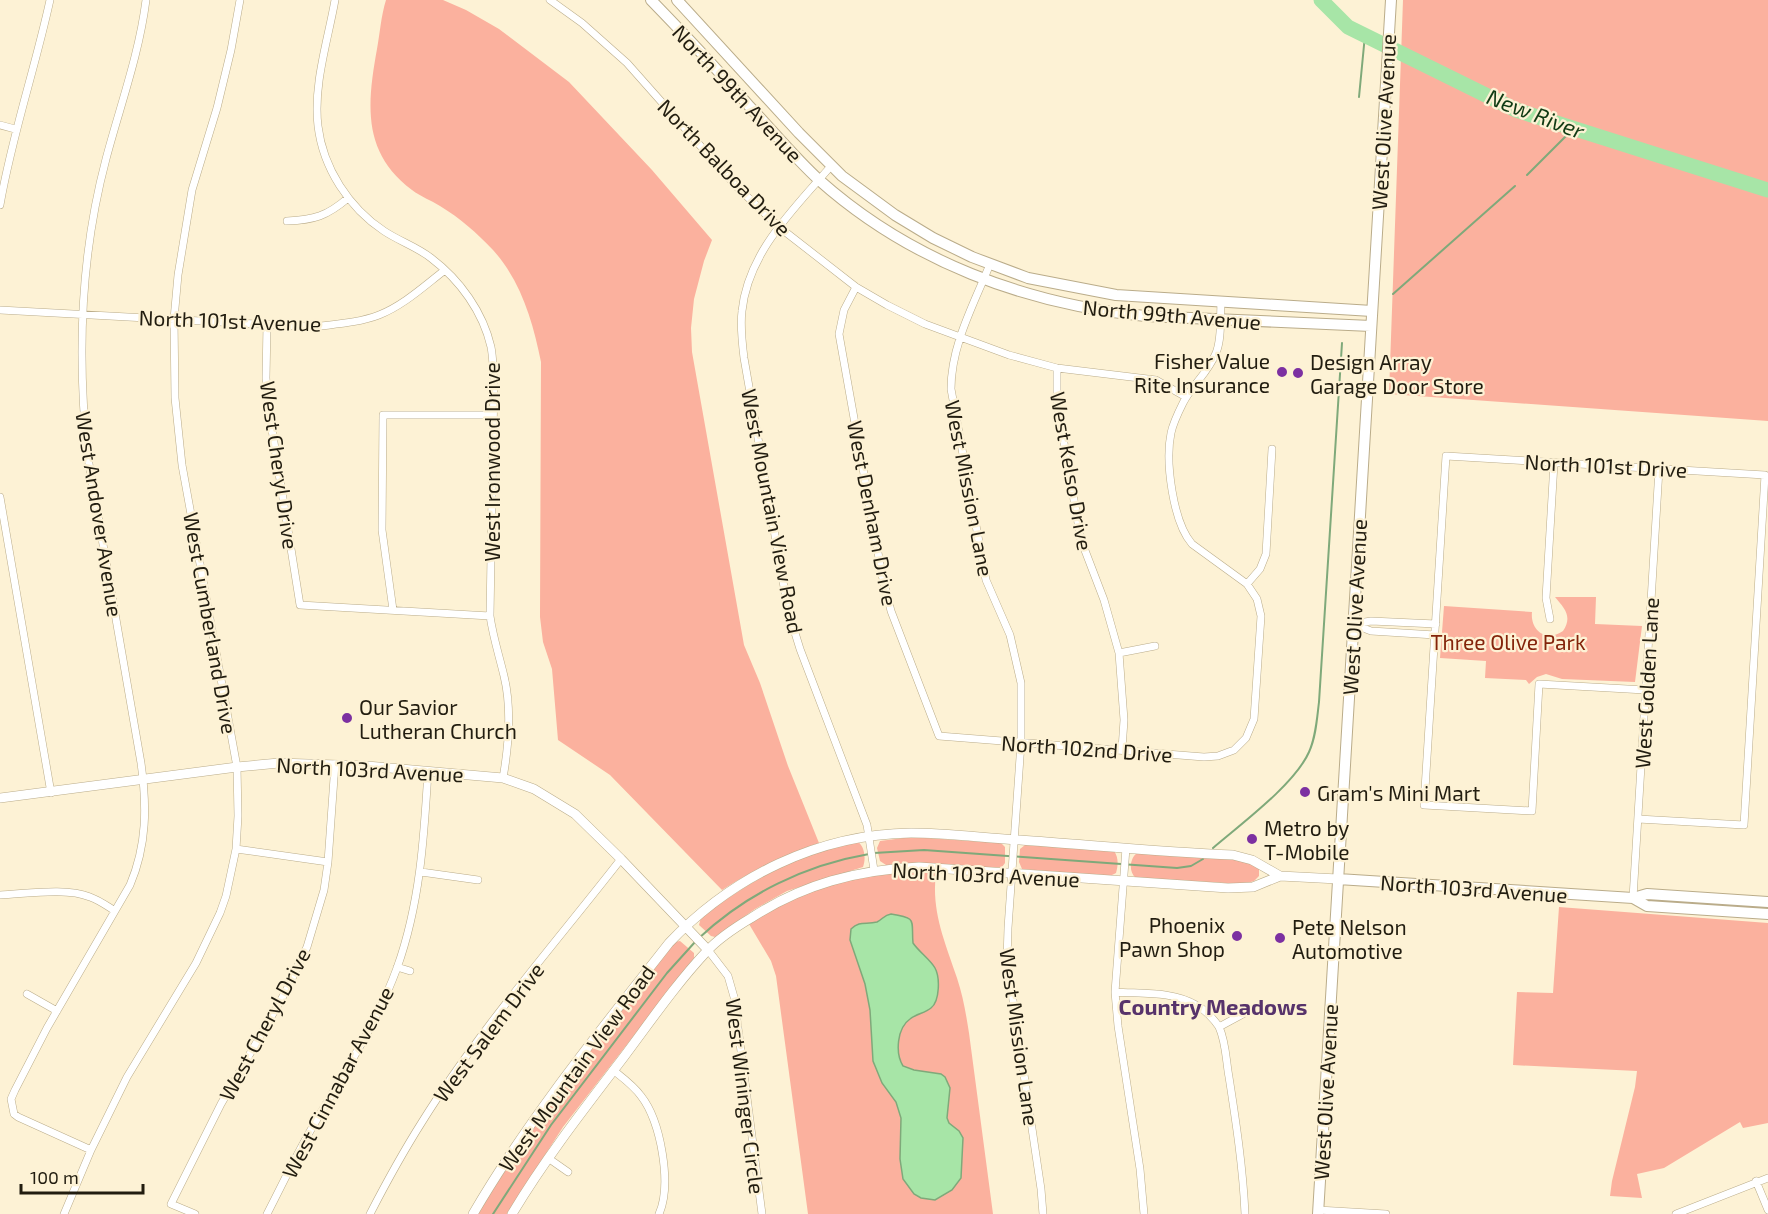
<svg xmlns="http://www.w3.org/2000/svg" width="1768" height="1214" font-family="'Exo 2',sans-serif">
	<style>
		.green { fill: #fbb19e }
		.water { fill: #a7e5a7; stroke: #7fa97a; stroke-width: 1.5 }
		.lines { fill: none; stroke-linecap: round; stroke-linejoin: round }
		.stream { stroke: #7fa97a; stroke-width: 2 }
		.river { stroke: #a7e5a7; stroke-width: 15 }
		.minor-casing { stroke: #baac8a; stroke-width: 8 }
		.tertiary-casing { stroke: #baac8a; stroke-width: 10 }
		.secondary-casing { stroke: #baac8a; stroke-width: 12 }
		.minor { stroke: #fff; stroke-width: 7 }
		.tertiary { stroke: #fff; stroke-width: 9 }
		.secondary { stroke: #fff; stroke-width: 10 }
		.poi-dot { fill: #7c30a1; stroke: #fdf2d5; stroke-width: 2 }
		.labels { text-anchor: middle; dominant-baseline: central; stroke-width: 4.5; stroke-linejoin: round; paint-order: stroke }
		.street-label { font-size: 21px; fill: #221d10; stroke: #fdf2d5 }
		.poi-label { font-size: 21px; fill: #221d10; stroke: #fdf2d5; text-anchor: start }
		.park-label { font-size: 21px; fill: #84240b; stroke: #fdf2d5 }
		.water-label { font-size: 22px; font-style: italic; fill: #113b14; stroke: #fdf2d5 }
		.neighbourhood-label { font-size: 22px; font-weight: bold; fill: #57336b; stroke: #fdf2d5 }
	</style>
	<rect width="100%" height="100%" fill="#fdf2d5"/>
	<path class="green" d="M386 0H443L466 10 499 29 569 82 652 170 712 240 704 261 694 299 691 328 692 352 744 645 760 683 788 766 819 843C784 855 753 870 722 890L610 775 558 740 552 669 543 642 540 617 541 362C533 322 521 281 493 250 477 233 460 218 440 206 431 200 421 197 412 190 362 153 367 104 377 49 380 33 381 16 386 0Z
		M1403 0H1768V421L1389 394Z
		M1555 597H1596L1595 624 1642 626 1635 682 1562 679 1546 674 1537 677 1529 684 1526 680 1485 678 1486 661 1440 658 1444 606 1532 612C1530 630 1546 643 1563 631 1573 616 1564 608 1555 597Z
		M911 837 1001 843 1005 847V863L1002 867 994 868 921 863 886 865 880 861 877 848 880 841Z
		M858 842C865 847 866 859 863 867L787 891 755 909 715 937 711 936 699 925 701 917C751 881 796 853 858 842Z
		M1025 845 1114 851C1119 858 1118 866 1116 873L1110 876 1022 869 1019 862 1020 849Z
		M1137 853 1243 860 1259 869V876L1254 881 1244 884 1136 878C1128 872 1130 858 1137 853Z
		M897 873H936C931 911 945 942 957 978 963 996 966 1014 969 1033L993 1214H808L776 976 771 961 749 924C779 905 811 889 846 880 862 876 880 875 897 873Z
		M1559 907 1768 923V1123L1743 1128 1740 1122 1664 1168 1637 1174 1642 1198 1610 1196 1612 1181 1635 1087 1637 1071 1513 1065 1517 992 1553 993Z
		M680 941 694 953V958L563 1127 507 1214H477L549 1103 675 942Z"/>
	<path class="water" d="M891 914C918 918 911 920 913 943 919 952 930 959 935 968 940 977 940 1001 931 1008 925 1013 916 1014 910 1019 897 1028 895 1053 903 1066L914 1070 941 1074 945 1077 950 1088 947 1118 949 1123 959 1131 963 1138 961 1178 952 1190 935 1200 921 1198 914 1194 903 1179 900 1159 901 1118 896 1102 882 1083 873 1061 870 1010 865 984 850 940 851 929C860 920 866 925 877 922 883 919 884 915 891 914Z"/>
	<g class="lines">
		<path class="stream" d="M1359 97 1365 35
			M1527 175 1574 128
			M1393 294 1515 186
			M1213 848C1241 824 1295 784 1309 752 1316 737 1317 718 1319 702L1342 343
			M874 853 924 850 1177 868 1191 866 1203 859
			M699 938C746 894 805 865 869 854
			M493 1214 551 1125 667 973 695 942"/>
		<path class="river" d="M1321 0 1348 27 1516 110 1768 190"/>
		<g class="minor-casing">
			<path id="minor" d="M335 0C328 40 313 85 318 126 323 168 349 208 384 231 399 241 417 247 431 258 460 280 483 312 491 347 493 357 493 369 494 379L490 616C493 637 499 655 504 676 512 709 509 744 503 778
				M550 0 582 23 627 63 736 186 779 227 856 287 887 305 925 324 1009 355 1057 368 1156 380 1186 397
				M0 125 15 129
				M831 166C794 209 748 252 742 311 740 326 742 342 744 358L788 610 800 649 867 825 874 870
				M0 205C12 135 35 69 50 0
				M287 221C314 220 327 216 348 198
				M990 264C974 304 951 345 951 389L986 580 1010 635 1021 683V743L1008 928 1007 960 1041 1189 1043 1214
				M856 287 844 310 839 334 882 575 891 611 939 736 1204 757 1218 756 1234 750 1246 738 1254 719 1261 616 1257 599 1247 584 1192 544C1173 522 1165 462 1171 433 1173 423 1178 413 1183 403 1192 385 1208 373 1216 353 1222 338 1220 319 1221 303
				M0 310 313 327C335 324 358 323 379 315 404 305 424 286 445 270
				M267 325 266 378 269 411 300 605 490 616
				M1057 368V403L1081 540 1104 600 1119 653 1124 720 1122 749
				M0 497 51 793
				M1247 584 1260 569 1266 554 1272 449
				M393 610 382 530 383 415H493
				M1550 619 1546 598 1554 463
				M1353 624 1371 631 1435 635
				M1353 624 1371 621 1436 624
				M1119 653 1155 646
				M1638 819 1744 825 1765 475 1446 456 1424 805 1532 811 1539 684 1645 690
				M1126 848 1115 992 1118 1026 1140 1169 1144 1214
				M236 849 328 862
				M421 872 478 880
				M0 895C26 894 66 887 90 897 99 900 107 906 115 911
				M1633 898 1659 469
				M708 950 728 976 734 997 762 1214
				M397 967 410 971
				M1115 992C1141 994 1173 991 1196 1005 1204 1009 1214 1019 1219 1027 1226 1042 1226 1061 1229 1077 1236 1122 1243 1168 1245 1214
				M27 994 57 1011
				M1219 1027 1254 1008
				M613 1070C623 1078 634 1086 641 1096 661 1121 672 1185 659 1214
				M91 1150 18 1117 14 1114 11 1099 15 1090 47 1028 130 885C147 845 147 806 141 763L88 458C77 359 80 257 106 159 120 106 139 55 146 0
				M548 1158 568 1172
				M1756 1181 1768 1210
				M1318 1210 1386 1214
				M64 1214 91 1150 127 1077 196 963 220 913 226 896 236 849 238 816 237 767 182 465 175 398 174 319 178 275 192 190 217 108 231 50 240 0
				M195 1214 171 1204 221 1104 286 991 307 947 324 890 328 862 335 764
				M267 1214C283 1183 298 1151 316 1121 345 1071 377 1023 397 968 420 904 424 838 428 771
				M370 1214C386 1183 403 1152 422 1122 480 1029 554 945 621 859
				M1676 1214 1768 1178"/>
		</g>
		<g class="tertiary-casing">
			<path id="tertiary" d="M0 798 237 767 279 763 367 766 503 778 534 789 575 814 621 859 708 950
				M473 1214C529 1118 600 1031 669 943 732 877 818 834 911 833 947 833 984 838 1020 840 1091 845 1162 852 1233 855L1252 860 1280 876
				M512 1214C545 1159 584 1109 623 1058 650 1022 676 984 707 951 719 938 736 927 751 918 803 884 857 870 919 867L1228 888 1253 887 1280 876 1338 879"/>
		</g>
		<g class="secondary-casing">
			<path id="secondary" d="M651 0C685 35 718 70 750 107 773 131 794 157 819 180 910 261 1025 304 1145 316L1371 326
				M677 0 799 133 842 176 895 215 933 238 972 257 1028 278 1116 295 1372 311
				M1338 879 1633 898 1647 894 1768 902
				M1633 898 1647 906 1768 914
				M1318 1214 1391 0"/>
		</g>
		<use href="#minor" class="minor"/>
		<use href="#tertiary" class="tertiary"/>
		<use href="#secondary" class="secondary"/>
	</g>
	<g class="poi-dot">
		<circle cx="1282" cy="372" r="6"/>
		<circle cx="1298" cy="373" r="6"/>
		<circle cx="347" cy="718" r="6"/>
		<circle cx="1305" cy="792" r="6"/>
		<circle cx="1252" cy="839" r="6"/>
		<circle cx="1237" cy="936" r="6"/>
		<circle cx="1280" cy="938" r="6"/>
	</g>
	<g class="labels">
		<g class="street-label">
			<text transform="translate(738 93) rotate(47)">North 99th Avenue</text>
			<text transform="translate(1383 122) rotate(-87)">West Olive Avenue</text>
			<text transform="translate(725 167) rotate(46)">North Balboa Drive</text>
			<text transform="translate(1172 314) rotate(5)">North 99th Avenue</text>
			<text transform="translate(230 320) rotate(2)">North 101st Avenue</text>
			<text transform="translate(491 462) rotate(-90)">West Ironwood Drive</text>
			<text transform="translate(280 465) rotate(82)">West Cheryl Drive</text>
			<text transform="translate(1606 465) rotate(3)">North 101st Drive</text>
			<text transform="translate(1072 471) rotate(80)">West Kelso Drive</text>
			<text transform="translate(970 488) rotate(79)">West Mission Lane</text>
			<text transform="translate(773 511) rotate(79)">West Mountain View Road</text>
			<text transform="translate(873 513) rotate(79)">West Denham Drive</text>
			<text transform="translate(100 514) rotate(81)">West Andover Avenue</text>
			<text transform="translate(1354 607) rotate(-87)">West Olive Avenue</text>
			<text transform="translate(211 623) rotate(80)">West Cumberland Drive</text>
			<text transform="translate(1646 683) rotate(-87)">West Golden Lane</text>
			<text transform="translate(1087 748) rotate(4)">North 102nd Drive</text>
			<text transform="translate(370 769) rotate(3)">North 103rd Avenue</text>
			<text transform="translate(986 874) rotate(3)">North 103rd Avenue</text>
			<text transform="translate(1474 888) rotate(4)">North 103rd Avenue</text>
			<text transform="translate(264 1024) rotate(-62)">West Cheryl Drive</text>
			<text transform="translate(488 1032) rotate(-53)">West Salem Drive</text>
			<text transform="translate(1020 1037) rotate(82)">West Mission Lane</text>
			<text transform="translate(576 1068) rotate(-54)">West Mountain View Road</text>
			<text transform="translate(337 1082) rotate(-62)">West Cinnabar Avenue</text>
			<text transform="translate(1325 1092) rotate(-87)">West Olive Avenue</text>
			<text transform="translate(746 1096) rotate(83)">West Wininger Circle</text>
		</g>
		<g class="poi-label">
			<text x="1270" y="360" text-anchor="end">Fisher Value<tspan x="1270" dy="24">Rite Insurance</tspan></text>
			<text x="1310" y="361">Design Array<tspan x="1310" dy="24">Garage Door Store</tspan></text>
			<text x="359" y="706">Our Savior<tspan x="359" dy="24">Lutheran Church</tspan></text>
			<text x="1317" y="792">Gram's Mini Mart</text>
			<text x="1264" y="827">Metro by<tspan x="1264" dy="24">T-Mobile</tspan></text>
			<text x="1225" y="924" text-anchor="end">Phoenix<tspan x="1225" dy="24">Pawn Shop</tspan></text>
			<text x="1292" y="926">Pete Nelson<tspan x="1292" dy="24">Automotive</tspan></text>
		</g>
		<g class="park-label">
			<text x="1508" y="641">Three Olive Park</text>
		</g>
		<g class="water-label">
			<text transform="translate(1536 113) rotate(21)">New River</text>
		</g>
		<g class="neighbourhood-label">
			<text x="1213" y="1006">Country Meadows</text>
		</g>
	</g>
	<path d="M21 1184v9h122v-9" fill="none" stroke="#221d10" stroke-width="3"/>
	<text x="30" y="1184" font-size="18" fill="#221d10" stroke="#fdf2d5" stroke-width="4.5" paint-order="stroke">100 m</text>
</svg>
